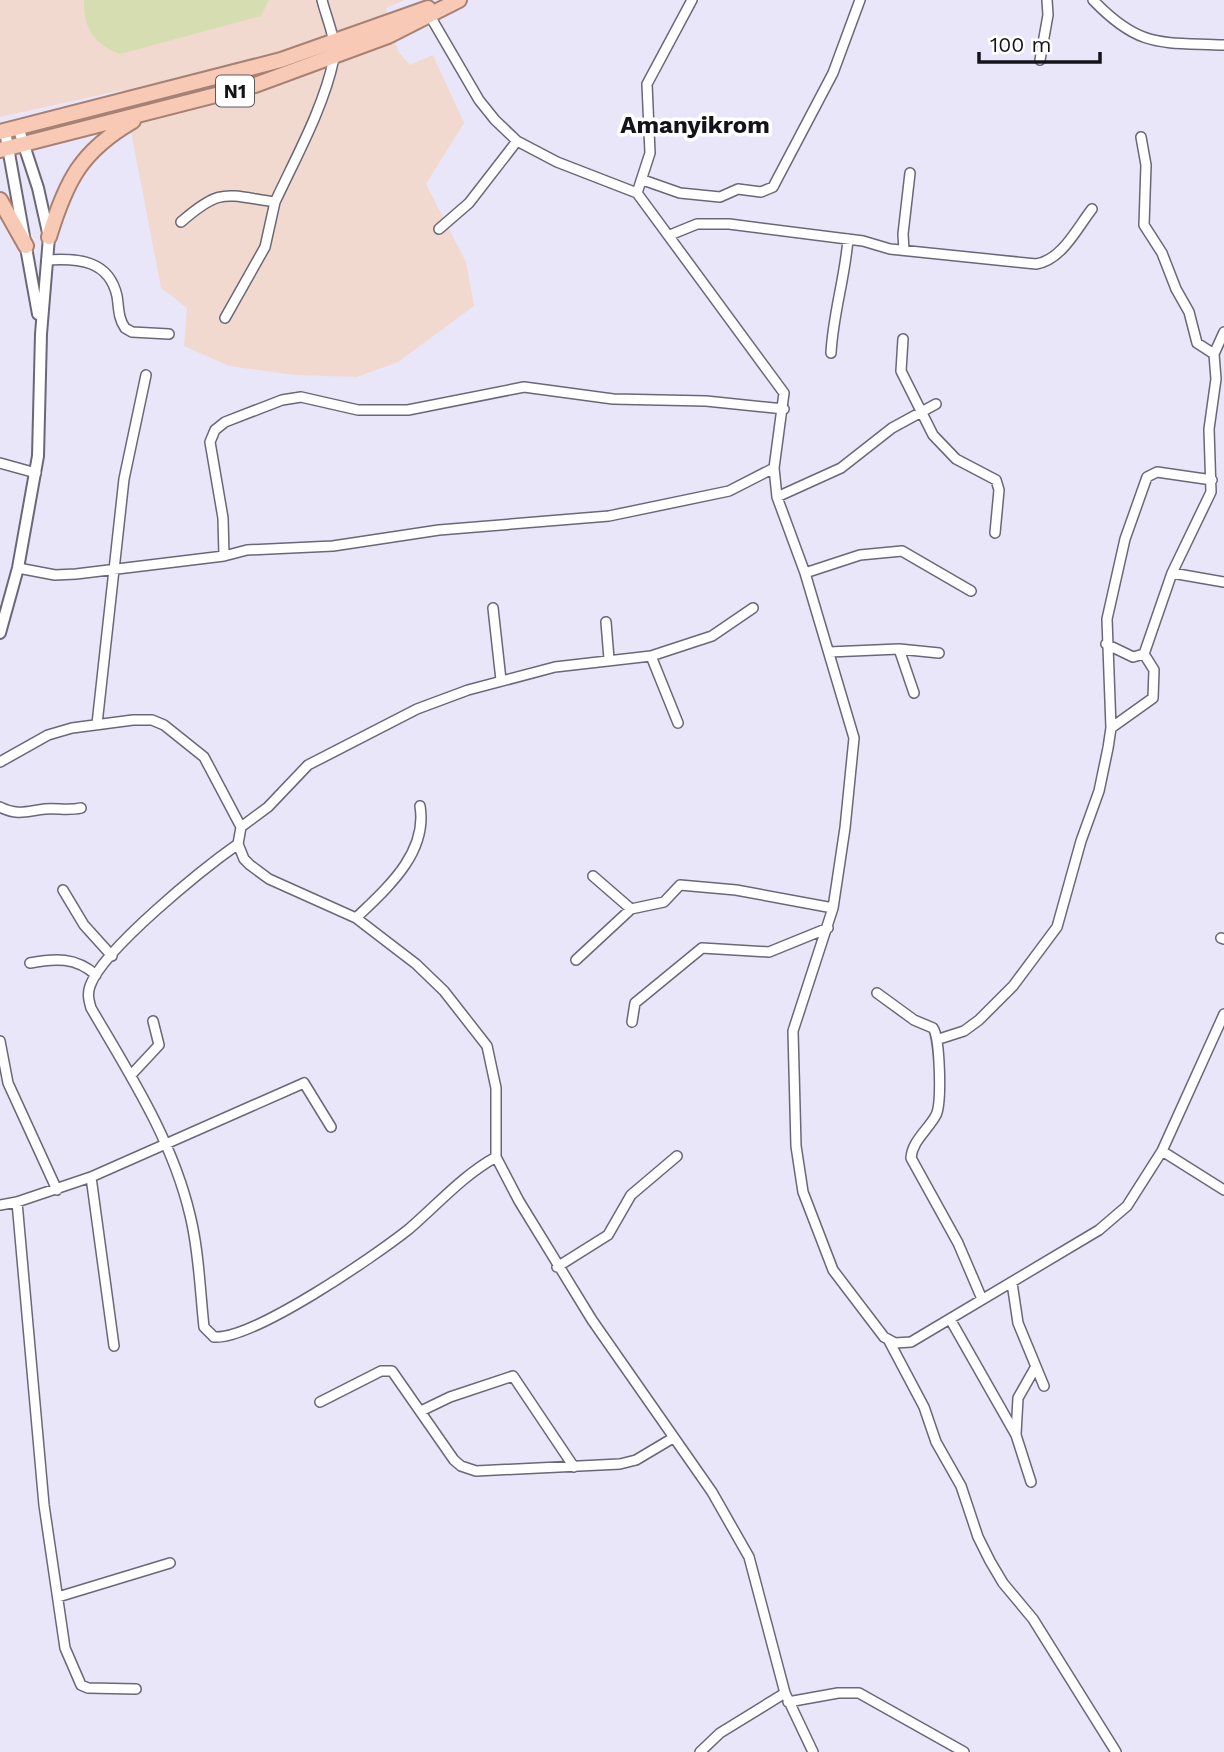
<svg xmlns="http://www.w3.org/2000/svg" width="1224" height="1752" font-family="'Work Sans',sans-serif">
	<style>
		.education { fill: #f1d9cf }
		.green { fill: #d6ddb1 }
		.lines { fill: none; stroke-linecap: round; stroke-linejoin: round }
		.minor-casing { stroke: #6a6777; stroke-width: 12 }
		.tertiary-casing { stroke: #6a6777; stroke-width: 14 }
		.trunk-casing { stroke: #a78174; stroke-width: 18 }
		.minor { stroke: #fff; stroke-width: 9 }
		.tertiary { stroke: #fff; stroke-width: 10 }
		.trunk { stroke: #f8cab6; stroke-width: 14 }
		.labels { text-anchor: middle; dominant-baseline: central; stroke-width: 7; stroke-linejoin: round; paint-order: stroke }
		.shield { fill: #fff; stroke: #5b5a5f; stroke-width: 2 }
		.shield-label { font-size: 19px; font-weight: bold; fill: #15131a }
		.quarter-label { font-size: 24px; font-weight: bold; fill: #15131a; stroke: #fff }
	</style>
	<rect width="100%" height="100%" fill="#eae6f9"/>
	<path class="education" d="M0 0H405L386 8 398 51 410 65 433 55 464 123 426 184 466 262 474 306 398 362 357 377 295 375 229 366 184 346 187 308 161 288 123 90 0 117Z"/>
	<path class="green" d="M84 0H269L261 16 120 54C94 44 83 28 84 0Z"/>
	<g class="lines">
		<g class="minor-casing">
			<path id="minor" d="M1093 0C1140 49 1161 42 1224 45
				M1040 60 1048 15 1047 0
				M1141 137 1146 165 1144 225 1162 253 1176 289 1189 312 1197 343 1214 354
				M643 180 680 193 720 197 738 189 761 192 773 187 833 73 860 0
				M637 193 650 153 647 84 692 0
				M181 222C221 187 225 195 275 202 296 157 324 107 334 58 337 40 326 17 322 0
				M439 229 469 203 517 141
				M670 235 697 224H729L863 241 890 249 1036 264C1062 260 1077 228 1092 209
				M904 250 903 234 910 173
				M47 260C78 258 109 260 117 296 119 308 118 318 125 328L132 332 169 334
				M225 318 265 247 275 202
				M903 339 901 371 933 435 956 459 996 480 999 490 995 533
				M831 353C833 314 845 278 848 239
				M0 463 36 473
				M774 468 777 497 805 573 854 738 845 828 833 908 793 1031 796 1146 803 1192 833 1270 884 1337 895 1343 911 1342 1099 1230 1127 1206 1162 1151 1224 1014
				M777 497 841 468 892 428 936 404
				M224 556 223 518 210 442 215 430 225 422 282 400 301 397 358 410H408L524 387 613 399 706 401 784 409
				M18 568 55 575 76 574 224 556 247 550 333 546 439 530 609 516 729 491 774 468 784 393 637 193 557 162 517 141 495 120 479 100 430 16
				M805 573 860 555 902 551 971 591
				M1172 573 1224 582
				M493 608 501 680
				M606 622 609 659
				M1106 644 1133 657 1144 654 1172 573 1211 492 1209 429 1216 379 1214 354 1224 332
				M899 649 914 693
				M829 652 899 649 939 653
				M651 656 678 723
				M97 724 124 479 146 375
				M1111 728 1153 698 1154 670 1144 654
				M0 762 48 735 72 728 133 720H152L164 725 204 757 241 827 238 844 244 859 250 865 269 879 356 918 416 964 444 991 487 1046 496 1088V1157L519 1201 592 1320 712 1492 749 1557 785 1693 813 1752
				M0 807C18 816 27 811 45 809 58 808 68 811 81 808
				M241 827 268 807 308 765 417 709 468 690 555 667 651 656 712 636 753 608
				M238 844C204 868 103 949 90 986 87 994 89 1001 91 1008 130 1075 172 1139 190 1215 199 1251 200 1291 204 1327L214 1337C253 1340 375 1256 409 1229 438 1204 462 1176 496 1157
				M593 876 631 909
				M63 890 84 925 112 956
				M356 918C387 888 428 853 420 806
				M1221 938 1224 939
				M576 960 631 909 664 902 680 885 736 890 833 908
				M30 963C55 958 76 957 96 975
				M877 993 914 1020 933 1028C940 1038 942 1103 936 1115 928 1130 912 1141 911 1158L958 1243 982 1299
				M632 1022 635 1003 702 948 769 952 828 928
				M939 1039 964 1031 979 1020 1013 986 1057 927 1081 841 1099 791 1108 748 1111 728 1107 619 1125 539 1147 477 1157 472 1212 480
				M0 1041 8 1083 57 1190
				M132 1074 159 1045 153 1021
				M1162 1151 1224 1190
				M91 1177 114 1346
				M17 1202 44 1505 65 1648 81 1685 88 1688 136 1689
				M0 1205 17 1202 91 1177 304 1083 331 1127
				M557 1267 608 1235 631 1195 677 1156
				M1012 1283 1018 1323 1044 1386
				M950 1319 1016 1435 1031 1482
				M889 1341 924 1407 936 1442 961 1486 978 1537 990 1561 1003 1583 1033 1619 1116 1752
				M320 1402 381 1371H392L454 1460 461 1466 476 1471 620 1464 636 1460 673 1438
				M421 1411 450 1397 513 1376 574 1467
				M1016 1434 1018 1398 1035 1368
				M58 1597 170 1563
				M788 1702 838 1693H859L964 1752
				M700 1752 720 1733 785 1693"/>
		</g>
		<g class="tertiary-casing">
			<path id="tertiary" d="M5 131 38 314
				M0 633 18 568 38 456 41 334 49 237 38 188 18 127"/>
		</g>
		<g class="trunk-casing">
			<path id="trunk" d="M0 132 281 60 428 8
				M0 150 255 85 388 36 459 0
				M0 200 26 246
				M49 237C66 181 81 151 133 121"/>
		</g>
		<use href="#minor" class="minor"/>
		<use href="#tertiary" class="tertiary"/>
		<use href="#trunk" class="trunk"/>
	</g>
	<g class="labels">
		<rect class="shield" x="216" y="75.5" width="38" height="31" rx="5"/>
		<g class="shield-label">
			<text x="235" y="91">N1</text>
		</g>
		<g class="quarter-label">
			<text x="695" y="125">Amanyikrom</text>
		</g>
	</g>
	<path d="M979 52v10h121v-10" fill="none" stroke="#15131a" stroke-width="3.5"/>
	<text x="990" y="52" font-size="21" fill="#15131a" stroke="#ffffff" stroke-width="5" paint-order="stroke">100 m</text>
</svg>
